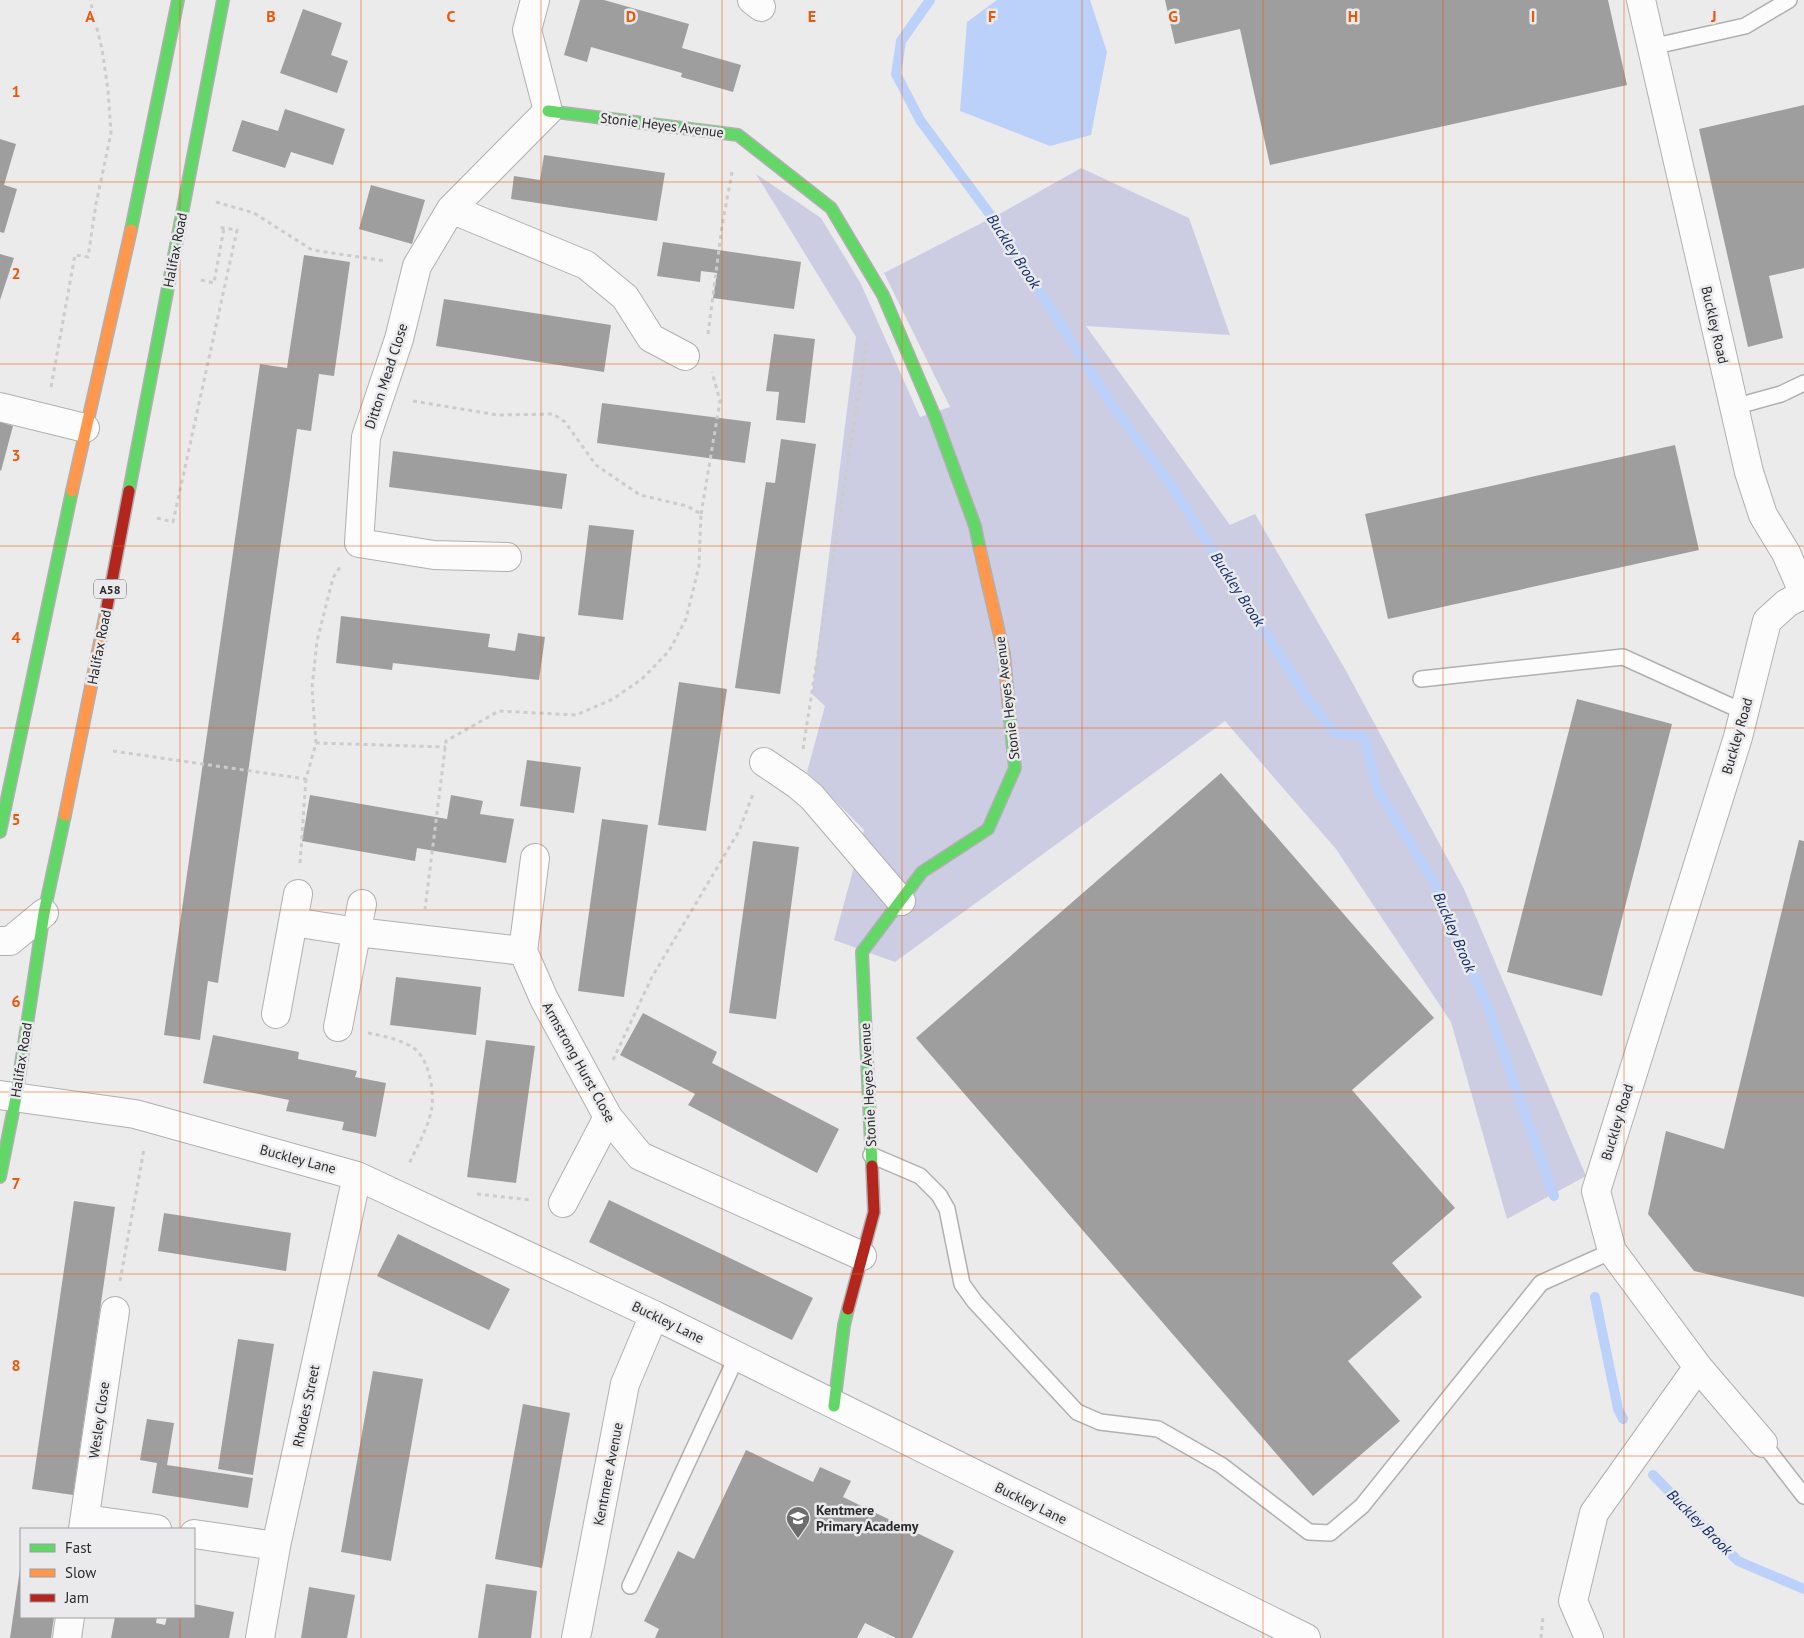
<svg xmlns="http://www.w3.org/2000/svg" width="1804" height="1638" font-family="'PT Sans',sans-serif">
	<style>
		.green { fill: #cccde2 }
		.water { fill: #bcd1f9 }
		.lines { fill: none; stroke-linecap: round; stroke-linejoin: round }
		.stream { stroke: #bcd1f9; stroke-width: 10 }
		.building { fill: #9e9e9e }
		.lane-casing { stroke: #b0b0b0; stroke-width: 18 }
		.street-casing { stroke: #b0b0b0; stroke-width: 30 }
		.fast-casing { stroke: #b0b0b0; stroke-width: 14 }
		.slow-casing { stroke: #b0b0b0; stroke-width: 14 }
		.jam-casing { stroke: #b0b0b0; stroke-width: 14 }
		.path { stroke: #cccccd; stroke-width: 3; stroke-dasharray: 4 4; stroke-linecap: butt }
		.lane { stroke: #fcfcfc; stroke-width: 15 }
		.street { stroke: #fcfcfc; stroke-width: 28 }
		.fast { stroke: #63d668; stroke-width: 11 }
		.slow { stroke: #ff974d; stroke-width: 11 }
		.jam { stroke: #b3261e; stroke-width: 11 }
		.grid { fill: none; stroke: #e8590c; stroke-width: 1; stroke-opacity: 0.55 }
		.labels { text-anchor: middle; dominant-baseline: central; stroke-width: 5; stroke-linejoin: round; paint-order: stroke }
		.shield { fill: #eaeaed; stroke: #636364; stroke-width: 1 }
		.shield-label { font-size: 12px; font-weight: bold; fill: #29292a }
		.street-label { font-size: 14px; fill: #29292a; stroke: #eaeaed }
		.poi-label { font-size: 14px; font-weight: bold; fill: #29292a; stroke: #eaeaed; text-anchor: start }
		.water-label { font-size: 15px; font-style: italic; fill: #0d2a69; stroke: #eaeaed }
		.grid-label { font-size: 16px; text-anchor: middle; font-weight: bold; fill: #e8590c; stroke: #eaeaed; stroke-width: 5; stroke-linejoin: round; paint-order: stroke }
	</style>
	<rect width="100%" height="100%" fill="#ebebec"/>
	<path class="green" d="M1081 168 1189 218 1230 335 1086 326 1230 525 1255 514 1345 669 1464 889 1586 1176 1507 1219 1451 1022 1336 849 1225 721 895 962 834 940 864 830 807 772 825 706 812 694 856 337 756 174 821 218 861 284 920 417 950 407 884 273 1003 212Z"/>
	<path class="water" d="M997 0H1090L1107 52 1091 135 1050 146 960 111 967 22Z"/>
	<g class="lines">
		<path class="stream" d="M930 0 901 41 896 74 920 120 1000 228 1108 399 1171 485 1308 699 1335 733 1364 737 1379 792 1435 884 1487 1005 1554 1196
			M1595 1297 1618 1409 1623 1419
			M1653 1475 1738 1561 1804 1589"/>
	</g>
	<path class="building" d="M580 0H604L689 24 682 48 741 65 733 92 681 77 682 73 591 47 587 62 564 55Z
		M1165 0H1608L1627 85 1270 165 1240 29 1175 44Z
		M303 9 342 23 331 55 348 61 337 93 280 73Z
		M1804 105V268L1769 276 1783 338 1748 347 1699 129Z
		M285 109 345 129 333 165 291 152 285 168 232 151 242 120 278 131Z
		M0 139 16 144 4 185 17 189 4 233 0 232Z
		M544 155 665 173 657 221 511 199 514 176 540 180Z
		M371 185 425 200 412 244 359 229Z
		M663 242 801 262 794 309 713 298 717 273 701 271 700 282 657 276Z
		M0 254 14 258 0 300Z
		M304 255 350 262 334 376 319 374 311 431 297 429 218 983 208 981 200 1040 164 1035 260 364 287 368Z
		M444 299 611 325 604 372 436 346Z
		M774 334 815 339 805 423 776 420 779 392 766 391Z
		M602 403 751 422 745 463 597 443Z
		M0 422 13 426 1 471 0 470Z
		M781 439 816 444 780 694 735 688 766 482 775 483Z
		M1675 445 1699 550 1388 619 1365 514Z
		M393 451 567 474 562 509 389 487Z
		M589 525 634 530 623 620 578 615Z
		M341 616 490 634 488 647 515 651 518 633 545 637 539 680 393 663 392 670 336 663Z
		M679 682 727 689 706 831 658 825Z
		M1577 699 1672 724 1602 996 1507 972Z
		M527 760 581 767 574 813 520 806Z
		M1221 773 1434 1018 1352 1090 1455 1208 1392 1263 1422 1297 1348 1361 1400 1421 1313 1496 916 1038Z
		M310 795 447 819 451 795 483 801 480 814 514 819 506 863 417 848 415 861 302 841Z
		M602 819 648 825 624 997 578 991Z
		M1799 840 1804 841V1297L1694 1271 1648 1214 1666 1131 1724 1149Z
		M753 841 799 847 776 1019 729 1013Z
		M396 977 481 987 476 1035 390 1025Z
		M643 1013 717 1052 712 1063 839 1129 817 1173 688 1105 695 1094 620 1055Z
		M213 1035 299 1052 298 1059 357 1071 355 1077 386 1083 376 1137 342 1130 344 1122 286 1111 289 1100 203 1083Z
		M486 1040 535 1046 516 1183 467 1177Z
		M609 1200 813 1298 792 1340 589 1242Z
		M74 1201 115 1207 73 1495 32 1489Z
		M164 1213 291 1233 286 1271 158 1251Z
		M398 1234 510 1289 489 1330 377 1276Z
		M238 1339 274 1344 253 1475 218 1469Z
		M373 1371 423 1379 391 1561 341 1552Z
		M523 1404 570 1413 542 1568 495 1559Z
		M147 1419 174 1423 167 1465 253 1478 248 1508 152 1493 157 1463 140 1460Z
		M746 1450 813 1482 820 1467 851 1481 843 1497 954 1551 912 1638H896L865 1623 857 1638H655L659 1629 644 1621 678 1551 694 1559Z
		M20 1569 21 1617H54L51 1638H10Z
		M486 1584 537 1591 531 1638H478Z
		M309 1587 355 1595 347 1638H301Z
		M194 1604 234 1612 229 1638H111L115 1617H157L156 1623 165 1625 167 1617H194Z"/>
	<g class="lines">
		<g class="lane-casing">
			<path id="lane" d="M1651 47 1745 26 1789 0
				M1734 407 1781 394 1804 383
				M1421 679 1623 657 1744 712
				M871 1155 920 1176 939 1195 947 1209 962 1284 975 1302 1077 1412 1100 1422 1158 1429 1221 1465 1309 1532 1330 1533 1362 1506 1541 1283 1612 1251
				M1763 1443 1804 1496
				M630 1586 737 1356"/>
		</g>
		<g class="street-casing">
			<path id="street" d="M752 0 761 7
				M1641 0 1749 472 1763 515 1786 553 1804 594 1787 603 1767 621 1738 737 1596 1191 1612 1251 1698 1367 1763 1443
				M451 209 586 265 625 297 651 338 685 356
				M0 407 85 428
				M507 557 434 555 359 543 366 437 399 339 417 266 451 209 548 111 527 30 535 0
				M764 762 798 785 812 797 901 901
				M293 922 357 932 523 951 544 999 608 1117 640 1156 862 1256
				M0 941H10L44 913
				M523 951 535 858
				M276 1014 298 894
				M338 1027 362 904
				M0 1095 135 1114 357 1176 654 1315 1306 1638
				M563 1203 608 1117
				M85 1519 157 1529
				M83 1529 115 1311
				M194 1534 276 1546
				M67 1638 70 1617
				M260 1638 276 1546 357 1176
				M576 1638 625 1384 654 1315
				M1589 1638 1573 1601 1594 1513 1698 1367"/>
		</g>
		<g class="fast-casing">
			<path id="fast" d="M548 111 738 135 831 208 883 295 935 417 975 526 980 550
				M131 230 178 0
				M129 491 223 0
				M0 832 72 491
				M872 1166 862 952 922 872 988 829 1015 768 1009 710
				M0 1177 16 1097 44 913 65 815
				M834 1406 844 1325 848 1309"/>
		</g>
		<g class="slow-casing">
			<path id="slow" d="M72 491 131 230
				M980 550 1004 654 1009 710
				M65 815 106 612"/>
		</g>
		<g class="jam-casing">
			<path id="jam" d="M106 612 129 491
				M848 1309 874 1212 872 1166"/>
		</g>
		<path class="path" d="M216 202 254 213 312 250 386 261
			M201 280 214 283 224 228
			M708 334 722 226 732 172
			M51 387 75 255 88 257 96 204 111 133 108 90 102 49 90 0
			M413 401 498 415 553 414 565 422 596 465 640 495 687 506 701 514 699 566 686 619 669 651 643 678 613 699 576 715 499 711 446 741 425 909
			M701 514 720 401 712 372
			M157 518 173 522 237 230 217 227
			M316 743 312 688 317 641 333 578 340 567
			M803 749 867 341
			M113 751 306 779 316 743 446 747
			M300 863 306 779
			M368 1033C383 1036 399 1039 412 1047 428 1056 434 1088 432 1106 430 1125 416 1148 408 1166
			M613 1060 652 977 739 831 753 794
			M477 1194 531 1200
			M120 1281 144 1149
			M1541 1638 1543 1616"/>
		<use href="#lane" class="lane"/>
		<use href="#street" class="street"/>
		<use href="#fast" class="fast"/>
		<use href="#slow" class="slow"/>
		<use href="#jam" class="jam"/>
	</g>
	<path class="grid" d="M180 0V1529M361 0V1638M541 0V1638M722 0V1638M902 0V1638M1082 0V1638M1263 0V1638M1443 0V1638M1624 0V1638M0 182H1804M0 364H1804M0 546H1804M0 728H1804M0 910H1804M0 1092H1804M0 1274H1804M0 1456H1804M180 1617V1638"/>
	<defs>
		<g id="school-pin" transform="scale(1.25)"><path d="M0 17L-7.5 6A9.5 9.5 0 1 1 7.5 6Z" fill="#6d6d6e" stroke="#eaeaed"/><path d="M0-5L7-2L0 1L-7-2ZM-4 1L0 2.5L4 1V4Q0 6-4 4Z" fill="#fff"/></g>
	</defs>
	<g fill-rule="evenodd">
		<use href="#school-pin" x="798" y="1518"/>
	</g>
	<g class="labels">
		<rect class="shield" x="94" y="579.5" width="32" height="19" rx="4"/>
		<g class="shield-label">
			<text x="110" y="589">A58</text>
		</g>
		<g class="street-label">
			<text transform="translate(662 125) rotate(7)">Stonie Heyes Avenue</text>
			<text transform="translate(175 250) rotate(-79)">Halifax Road</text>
			<text transform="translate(1715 325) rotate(77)">Buckley Road</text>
			<text transform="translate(386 376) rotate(-72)">Ditton Mead Close</text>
			<text transform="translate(99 647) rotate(-79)">Halifax Road</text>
			<text transform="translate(1007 698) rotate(-97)">Stonie Heyes Avenue</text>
			<text transform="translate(1737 736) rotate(-74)">Buckley Road</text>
			<text transform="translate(21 1060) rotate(-81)">Halifax Road</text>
			<text transform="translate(579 1062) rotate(61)">Armstrong Hurst Close</text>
			<text transform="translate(868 1085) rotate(-93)">Stonie Heyes Avenue</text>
			<text transform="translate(1617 1122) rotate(-73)">Buckley Road</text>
			<text transform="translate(298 1159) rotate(15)">Buckley Lane</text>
			<text transform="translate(668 1322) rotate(26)">Buckley Lane</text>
			<text transform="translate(306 1406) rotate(-78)">Rhodes Street</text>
			<text transform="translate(99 1420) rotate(-82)">Wesley Close</text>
			<text transform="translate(608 1474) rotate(-79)">Kentmere Avenue</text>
			<text transform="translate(1031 1503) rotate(26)">Buckley Lane</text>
		</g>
		<g class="poi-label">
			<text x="816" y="1510">Kentmere<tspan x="816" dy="16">Primary Academy</tspan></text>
		</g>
		<g class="water-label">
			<text transform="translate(1014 251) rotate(57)">Buckley Brook</text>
			<text transform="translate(1238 589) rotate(57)">Buckley Brook</text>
			<text transform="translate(1455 932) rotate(67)">Buckley Brook</text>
			<text transform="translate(1700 1522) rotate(45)">Buckley Brook</text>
		</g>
	</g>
	<g class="grid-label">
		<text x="90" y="22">A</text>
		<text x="271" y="22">B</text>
		<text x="451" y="22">C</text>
		<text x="631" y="22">D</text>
		<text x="812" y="22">E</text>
		<text x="992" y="22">F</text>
		<text x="1173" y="22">G</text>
		<text x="1353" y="22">H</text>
		<text x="1533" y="22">I</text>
		<text x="1714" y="22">J</text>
		<text x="16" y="97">1</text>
		<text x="16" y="279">2</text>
		<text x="16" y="461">3</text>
		<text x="16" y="643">4</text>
		<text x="16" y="825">5</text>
		<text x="16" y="1007">6</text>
		<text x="16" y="1189">7</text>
		<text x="16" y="1371">8</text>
	</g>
	<rect x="20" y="1528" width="175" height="90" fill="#eaeaed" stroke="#9d9d9f"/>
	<rect x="30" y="1544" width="25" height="8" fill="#63d668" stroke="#9d9d9f"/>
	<text x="65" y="1553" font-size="15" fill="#29292a">Fast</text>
	<rect x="30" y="1569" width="25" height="8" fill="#ff974d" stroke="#9d9d9f"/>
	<text x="65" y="1578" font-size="15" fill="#29292a">Slow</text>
	<rect x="30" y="1594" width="25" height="8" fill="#b3261e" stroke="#9d9d9f"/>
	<text x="65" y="1603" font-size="15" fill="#29292a">Jam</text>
</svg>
